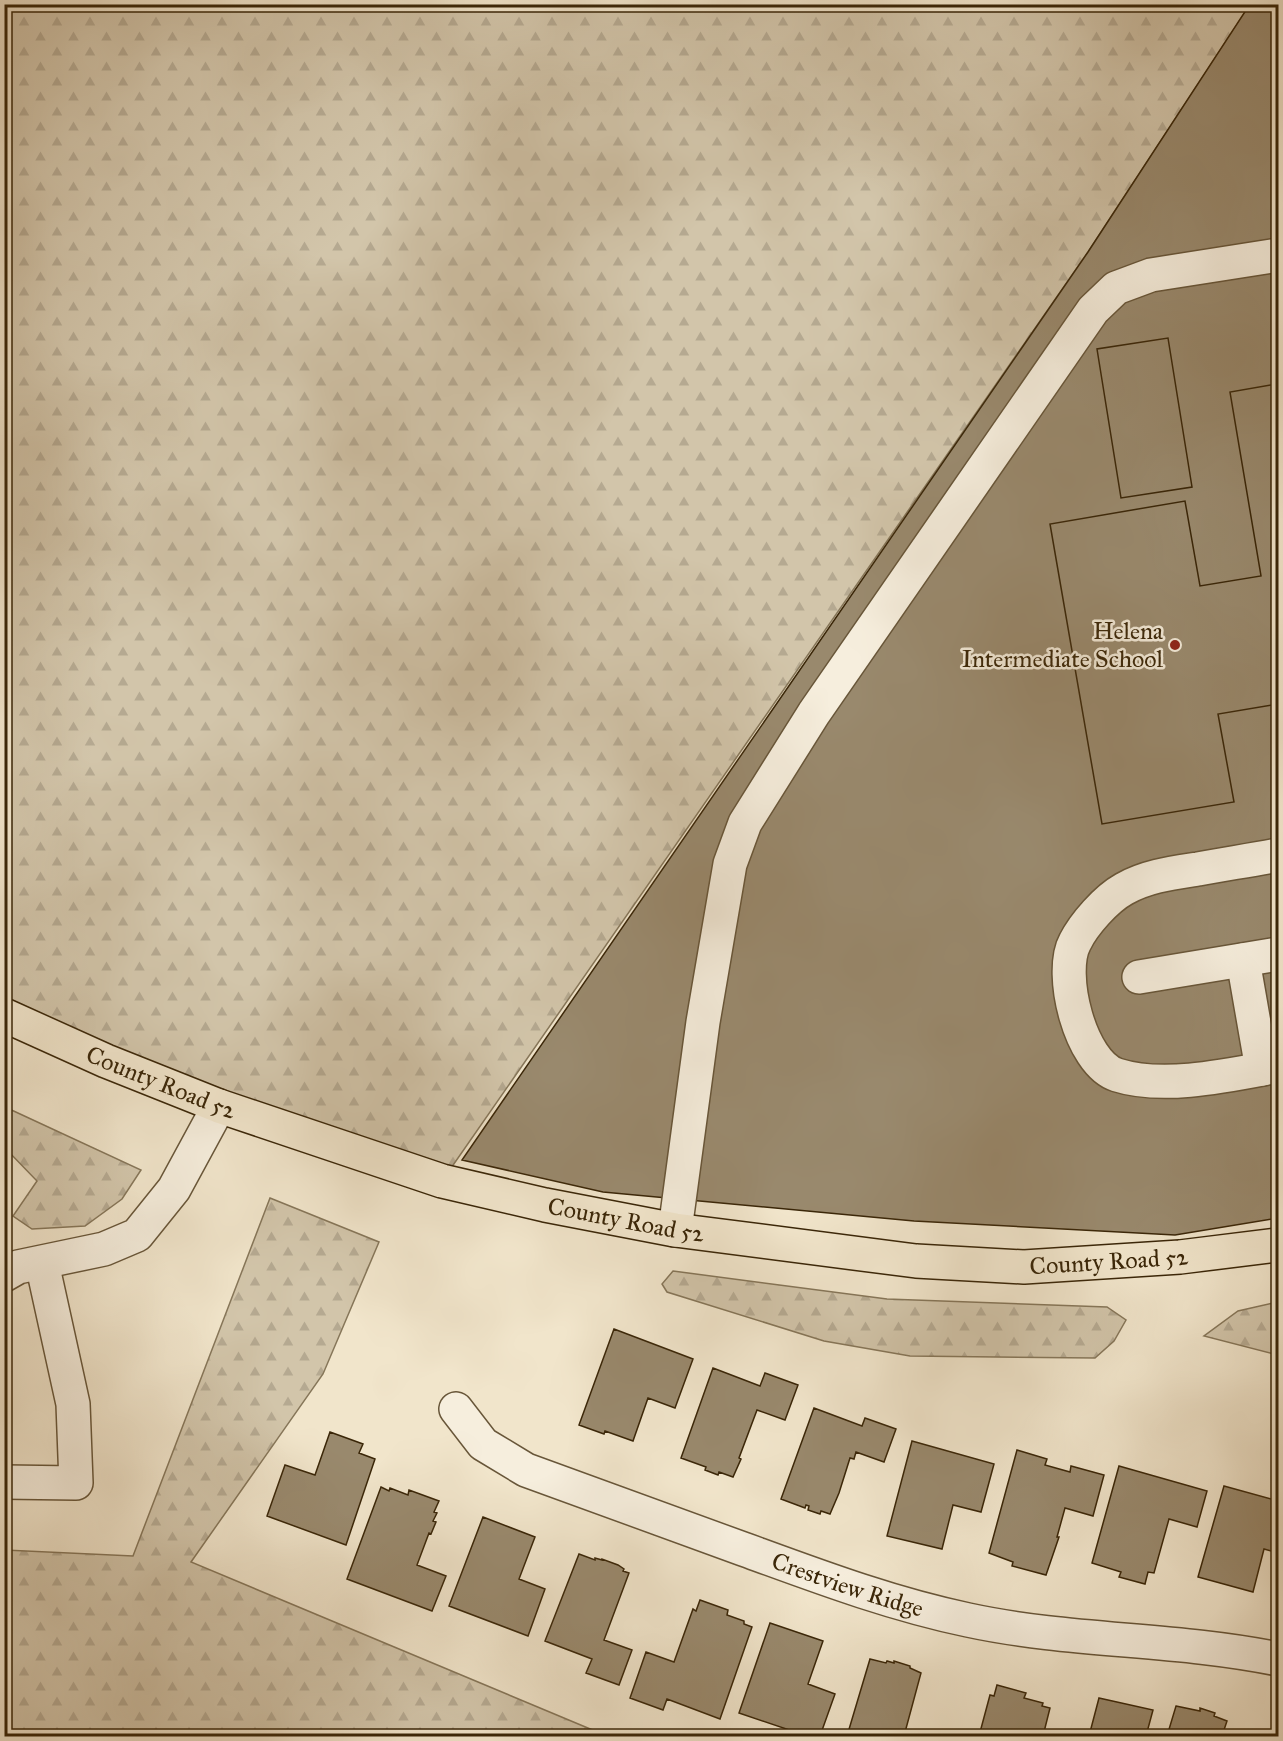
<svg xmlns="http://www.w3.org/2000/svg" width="1283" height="1741" font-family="'IM FELL Great Primer',serif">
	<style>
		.forest { fill: url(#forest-firs); stroke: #867659; stroke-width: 1.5 }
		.building { fill: #99896d; stroke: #3a2608; stroke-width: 1.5 }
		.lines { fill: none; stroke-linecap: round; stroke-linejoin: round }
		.minor-casing { stroke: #685639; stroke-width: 36 }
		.major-casing { stroke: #3a2608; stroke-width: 36 }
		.minor { stroke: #f6eedd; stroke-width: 33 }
		.major { stroke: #f1e5cb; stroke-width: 33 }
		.poi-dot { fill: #8f2418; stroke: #f6eedd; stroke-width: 2 }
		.labels { text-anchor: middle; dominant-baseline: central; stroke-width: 5; stroke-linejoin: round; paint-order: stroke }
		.poi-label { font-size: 24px; fill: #3a2608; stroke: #f6eedd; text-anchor: end }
		.street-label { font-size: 24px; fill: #3a2608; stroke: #f6eedd }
	</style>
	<defs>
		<pattern id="forest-firs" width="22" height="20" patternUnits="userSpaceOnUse" patternTransform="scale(1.5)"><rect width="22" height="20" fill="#d2c5aa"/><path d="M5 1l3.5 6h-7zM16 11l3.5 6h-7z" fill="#b5a991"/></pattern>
	</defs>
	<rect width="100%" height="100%" fill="#f1e5cb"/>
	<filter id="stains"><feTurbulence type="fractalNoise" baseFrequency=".00333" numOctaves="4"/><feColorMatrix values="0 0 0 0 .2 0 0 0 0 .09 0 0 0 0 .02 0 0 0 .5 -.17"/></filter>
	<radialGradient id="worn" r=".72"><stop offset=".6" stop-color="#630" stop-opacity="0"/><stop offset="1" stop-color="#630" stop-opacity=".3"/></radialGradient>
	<path class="forest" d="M4 5H1250L1088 252 442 1181 5 1015Z
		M5 1107 141 1170 122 1199 85 1226 32 1229 13 1216 37 1181 5 1148Z
		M270 1198 379 1242 323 1374 191 1562 607 1736H5V1550L133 1556Z
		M673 1271 887 1299 1107 1307 1126 1320 1114 1341 1095 1358 910 1356 824 1341 667 1292 662 1284Z
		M1278 1302V1355L1204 1336 1238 1311Z"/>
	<path class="building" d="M1250 4H1278V1218L1175 1235 914 1221 603 1192 462 1160 1088 252Z
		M1168 338 1192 487 1121 498 1097 349Z
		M1276 384H1278V704L1218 714 1234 802 1102 824 1050 524 1185 501 1200 586 1261 576 1230 392Z
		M614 1329 693 1359 675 1408 648 1398 633 1441 605 1431 604 1434 579 1425Z
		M713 1368 760 1386 765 1373 798 1385 785 1420 757 1410 739 1458 741 1459 733 1477 719 1472 718 1475 705 1470 706 1467 681 1458Z
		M814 1408 862 1426 865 1418 896 1429 884 1462 856 1452 854 1459 850 1458 839 1493 830 1514 821 1511 820 1514 808 1510 809 1506 806 1505 805 1508 781 1499Z
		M330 1432 363 1444 359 1453 375 1459 346 1545 267 1516 285 1465 315 1475Z
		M912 1441 994 1464 981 1512 953 1505 942 1549 887 1536Z
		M1017 1450 1047 1459 1045 1465 1070 1472 1071 1466 1104 1475 1093 1516 1065 1508 1057 1537H1059L1046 1575 1012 1566 1013 1562 989 1553Z
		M1119 1466 1207 1491 1197 1527 1169 1519 1154 1573 1148 1572 1145 1584 1119 1577 1121 1572 1092 1563Z
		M1224 1486 1278 1501V1553L1264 1549 1253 1592 1198 1577Z
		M381 1487 389 1491 390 1488 408 1495 409 1490 439 1501 434 1512 437 1513 433 1521 436 1522 431 1534 429 1533 417 1565 446 1576 432 1611 347 1579Z
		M483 1517 535 1537 519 1579 545 1589 528 1636 449 1606Z
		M579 1554 595 1560V1558L602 1560V1559L618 1565 624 1569 623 1571 629 1573 604 1640 632 1650 619 1685 586 1673 592 1659 545 1641Z
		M700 1600 728 1610 727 1615 744 1621V1624L752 1627 720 1719 667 1699 663 1710 630 1698 646 1652 674 1662 693 1609 696 1611Z
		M770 1623 823 1641 808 1684 835 1694 820 1736H807L739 1713Z
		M870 1659 886 1663 887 1661 894 1663V1661L910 1666V1668L921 1673 904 1736H847Z
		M997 1685 1026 1693 1024 1698 1043 1703 1042 1706 1050 1708 1043 1736H979L990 1695 994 1696Z
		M1099 1698 1153 1710 1146 1736H1089Z
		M1176 1706 1200 1711V1708L1215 1713 1214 1716 1227 1721 1222 1736H1167Z"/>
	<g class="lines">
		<g class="minor-casing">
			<g id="minor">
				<path d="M1278 855C1252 860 1225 864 1198 869 1172 873 1147 876 1124 889 1106 899 1084 924 1075 942 1058 973 1080 1063 1117 1075 1164 1090 1230 1075 1278 1066"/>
				<path d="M1243 960 1262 1069"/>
				<path d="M1139 977 1278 954"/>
				<path d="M675 1230 703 1022 730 864 745 823 814 713 1093 310 1116 288 1151 275 1278 255"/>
				<path d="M4 1275 18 1267 104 1249 137 1235 174 1189 219 1106"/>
				<path id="s1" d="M456 1409 483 1444 526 1470C598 1496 670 1523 743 1549 817 1576 891 1604 968 1620 1070 1642 1176 1638 1278 1659"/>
				<path d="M4 1482 76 1483 73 1404 42 1263"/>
			</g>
		</g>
		<g class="major-casing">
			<g id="major">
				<path id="s2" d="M4 1015 106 1061 219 1106 442 1181 545 1205 675 1230 916 1261 1024 1267 1180 1257 1278 1245"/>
			</g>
		</g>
		<use href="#minor" class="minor"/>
		<use href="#major" class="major"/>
	</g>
	<circle class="poi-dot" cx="1175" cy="645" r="6"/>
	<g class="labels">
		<g class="poi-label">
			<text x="1163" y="631">Helena<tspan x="1163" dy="28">Intermediate School</tspan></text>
		</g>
		<g class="street-label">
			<text stroke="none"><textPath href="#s2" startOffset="171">County Road 52</textPath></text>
			<text stroke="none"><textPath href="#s2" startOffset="657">County Road 52</textPath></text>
			<text stroke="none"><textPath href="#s2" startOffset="1143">County Road 52</textPath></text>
			<text stroke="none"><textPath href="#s1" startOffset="436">Crestview Ridge</textPath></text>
		</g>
	</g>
	<rect width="1283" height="1741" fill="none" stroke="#f1e5cb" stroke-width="24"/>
	<rect x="6" y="6" width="1271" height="1729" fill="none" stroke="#3a2608" stroke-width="3"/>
	<rect x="12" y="12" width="1259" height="1717" fill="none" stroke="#3a2608" stroke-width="1.5"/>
	<rect width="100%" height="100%" filter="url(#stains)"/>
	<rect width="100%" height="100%" fill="url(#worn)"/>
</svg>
